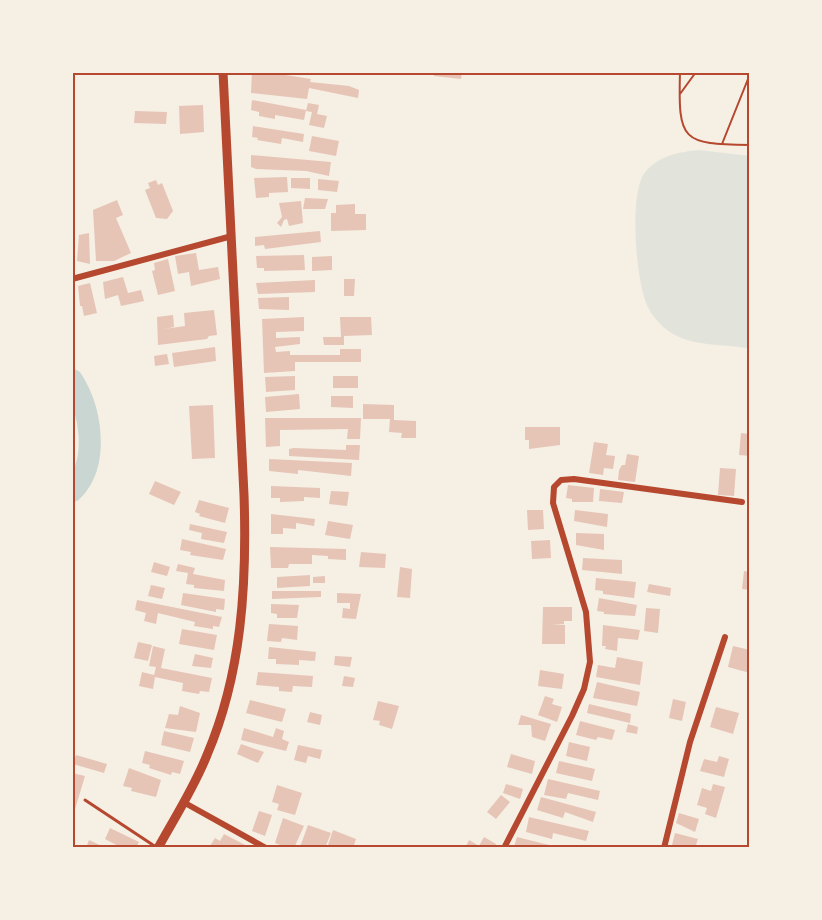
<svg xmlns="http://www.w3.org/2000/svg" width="822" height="920" font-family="'Sofia Sans Condensed',sans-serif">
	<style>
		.green { fill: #e2e4dc }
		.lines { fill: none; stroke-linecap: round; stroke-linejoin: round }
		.river { stroke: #c9d6d2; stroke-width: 22 }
		.building { fill: #e6c5b7 }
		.path { stroke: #b5482f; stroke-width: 2 }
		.service { stroke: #b5482f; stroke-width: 3 }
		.minor { stroke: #b5482f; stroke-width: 6 }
		.primary { stroke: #b5482f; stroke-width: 9 }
		.neatline { fill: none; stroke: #b5482f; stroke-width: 2 }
	</style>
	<rect width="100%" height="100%" fill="#f6efe4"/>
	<path class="green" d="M699 150 750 156V349C724 343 694 348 670 332 660 325 652 316 647 305 636 281 628 191 646 171 661 155 679 152 699 150Z"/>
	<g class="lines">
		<path class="river" d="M72 380C91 410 100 463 72 491"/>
	</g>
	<path class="building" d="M252 72H280L279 74 311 79 310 82 349 86 359 90 358 98 309 88 307 99 251 93Z
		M435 72H462L461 79 434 76Z
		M252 100 306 110 304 120 275 115V119L259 116V112L251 110Z
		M308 103 319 105 317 114 327 116 324 128 309 125 312 112 306 111Z
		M203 105 204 132 180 134 179 106Z
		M135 111 167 112 166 124 134 123Z
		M253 126 304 134 303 142 282 138 281 144 257 140 258 138 252 137Z
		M312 136 339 141 336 156 309 151Z
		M251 155 331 162 329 176 306 171 256 169 251 167Z
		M287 177 288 192 269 193V197L256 198 254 178Z
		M291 178H310V189L291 188Z
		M318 179 339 181 337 192 318 190Z
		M156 180 158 185 162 183 173 211 167 219 156 218 145 190 150 188 148 183Z
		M305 198 328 199 325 209H303Z
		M117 200 123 215 116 218 131 253 114 261H96L93 210Z
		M301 201 303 223 289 226 287 219 284 220 281 227 277 223 282 217 279 203Z
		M355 204V214H366V230L331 231V213H336V205Z
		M320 231 321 242 265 249 264 245 255 246V237Z
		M89 233 90 264 77 261 79 235Z
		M196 253 199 270 218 267 220 279 191 286 189 272 178 274 175 256Z
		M304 255 305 270 264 271V268H257L256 256Z
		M332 256V270L312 271V257Z
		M168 259 175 291 158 295 152 271 155 270 154 263Z
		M123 277 128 293 141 290 144 301 121 306 118 295 105 299 103 282Z
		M344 279H355L354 296H344Z
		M315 280V292L258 294 256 283Z
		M90 283 97 313 84 316 82 306H80L78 286Z
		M289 297V310L259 309 258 298Z
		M214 310 217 335 209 336 207 339 158 345 157 317 173 315 174 327 164 329 185 326 184 313Z
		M304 317V331L276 332V338L300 337V344L275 347 276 352 290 351V355H340V349H361V362H295V371L264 373 262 319Z
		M340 317H371L372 335 344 336V345H324L323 337H341Z
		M215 347 216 361 174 367 172 353Z
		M167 354 169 364 155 366 154 356Z
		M295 376V390L266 392 265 377Z
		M333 376H358V388H333Z
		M299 394 300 409 266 412 265 397Z
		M331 396H353V408L331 407Z
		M363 404 394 405V420L416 421V438H401L402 433 389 432 390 419H363Z
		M213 405 215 458 192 459 189 406Z
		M265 418H361L360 439H347L348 429 280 430V446L266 447Z
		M525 427H560V445L529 449V440H525Z
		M741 433 750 434V456L739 455Z
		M594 442 608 444 606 455 615 456 613 469 604 468 603 475 589 473Z
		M346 445H360L359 460 289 456V449L294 448 346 450Z
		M627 454 639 456 635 482 618 480 619 470 622 465H625Z
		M269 459 352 463 351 476 298 470V474L269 471Z
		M720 468 736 469 734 496 718 495Z
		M155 481 181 492 174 505 149 494Z
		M568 485 594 488 593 502H572V499L566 498Z
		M271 486 320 488V498L304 497V501L280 502V498H271Z
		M600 489 624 492 622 503 599 501Z
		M331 491 349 492 347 506 329 504Z
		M199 500 229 508 225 523 199 516 200 514 195 512Z
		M527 510H543L544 529 528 530Z
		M575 510 608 514 607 527 574 521Z
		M271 514 315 519 314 526 296 523V529L283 528V534H271Z
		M328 521 353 525 350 539 325 535Z
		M190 524 227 532 224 543 201 539 202 533 189 530Z
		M576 533 604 534V550L576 545Z
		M182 539 226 549 223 560 190 555 191 552 180 550Z
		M550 540 551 558 532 559 531 541Z
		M270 547 346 549V560L328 559V556L312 555V564H289L288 568H271Z
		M361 552 386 554 385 568 359 567Z
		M583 558 622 560V574L582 570Z
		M154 562 170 567 167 576 151 572Z
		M178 564 195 568 193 574 225 580 224 591 194 588V585L186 584 188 573 176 571Z
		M400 567 412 569 410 598 397 597Z
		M744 571 750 572V590L742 589Z
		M310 575V586L277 588V577Z
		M325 576V583H313V577Z
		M596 578 636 582 634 598 603 594V591L595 590Z
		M649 584 671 588 670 596 647 592Z
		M151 585 165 588 162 599 148 596Z
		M272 591H321V597L272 599Z
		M183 593 225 599 224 610 216 609V612L181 605Z
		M337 593 361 594 356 619 342 618 343 608 350 609V603H337Z
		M599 598 637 605 635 616 604 614V612L597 611Z
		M137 600 222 617 219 627 213 626V629L194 626 195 622 158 613 156 624 144 621 146 613 135 610Z
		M271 604 299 605 297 618H277V614L271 613Z
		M543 607H572V621H564V624H552L565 625V644H542Z
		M646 608 660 609 658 633 644 631Z
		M269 624 298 626 297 640 282 638 281 642 267 641Z
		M603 625 640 630 638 640 618 638 617 651 605 649 606 646H602Z
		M182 629 217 635 214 650 179 644Z
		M138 642 152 645 148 661 134 658Z
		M153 646 165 649 161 668 212 678 209 692 200 691 199 694 182 691 183 683 155 677 153 689 139 686 142 672 154 675 156 667 149 666Z
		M733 646 750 650V673L728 667Z
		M269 647 316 652 315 661 299 660V665L276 664V659H268Z
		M195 654 213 658 211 668 192 666Z
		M335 656 352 657 350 667 334 665Z
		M617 657 643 662 640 685 596 677 598 665 615 668Z
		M540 670 564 674 562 689 538 686Z
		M258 672 313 676 312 687 293 686 292 692 279 691V687L256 685Z
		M344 676 355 678 353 687 342 686Z
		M597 682 640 692 637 706 593 698Z
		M545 696 554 699 552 704 562 707 557 722 538 715Z
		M673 699 686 702 682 721 669 718Z
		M250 700 286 709 282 722 246 713Z
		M378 701 399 706 392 729 379 725 380 721 373 720Z
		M589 704 631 714 630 723 587 713Z
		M180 706 200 713 196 732 165 728 169 714 178 715Z
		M716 707 739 713 733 734 710 727Z
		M310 712 322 715 320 725 307 722Z
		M521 715 551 724 545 741 532 737 531 725H518Z
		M580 721 615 730 612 740 598 737 596 740 576 735Z
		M628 724 638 727 637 734 626 732Z
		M244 728 273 737 276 728 284 731 282 739 289 742 286 751 241 740Z
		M164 731 194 738 190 752 161 745Z
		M569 742 590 747 587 761 566 756Z
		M241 744 264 752 258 763 237 754Z
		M298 745 322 750 320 759 308 756 306 763 294 760Z
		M145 751 184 761 180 774 172 772 171 775 149 768 150 765 142 763Z
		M511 754 535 761 532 774 507 767Z
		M76 755 107 764 104 773 73 764Z
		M719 756 729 759 724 777 700 771 704 759 717 762Z
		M559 761 595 769 592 781 556 773Z
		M129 768 161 780 156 797 131 791 132 788 123 786Z
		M72 773 85 776 73 816H72Z
		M548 779 600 791 598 800 568 793 566 799 544 795Z
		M506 784 523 789 520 799 503 793Z
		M713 784 725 787 716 818 705 814 707 808 697 805 702 788 711 791Z
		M277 785 302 793 295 815 277 810 279 804 272 802Z
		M501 795 510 802 496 819 487 812Z
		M541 797 596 812 593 822 565 812 563 818 537 810Z
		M259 811 272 815 265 836 252 831Z
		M679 813 699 819 695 832 676 823Z
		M529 817 589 831 586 841 553 833 552 839 526 832Z
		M283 818 304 826 294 848H278L280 845 275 843Z
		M308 825 331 833 325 848 300 847Z
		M110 828 139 842 136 848H122L105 839Z
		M333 830 356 839 353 848H327Z
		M675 833 698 839 695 848 672 845Z
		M224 834 251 848 210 846 215 838 220 841Z
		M484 837 496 844 494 848H465L469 840 479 846Z
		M517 837 557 847V848L514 847Z
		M89 840 106 848H86Z"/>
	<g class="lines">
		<path class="path" d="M680 72C678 142 682 144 750 145
			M680 94 696 72
			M722 144 750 74"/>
		<path class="service" d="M85 800 156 847"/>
		<path class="minor" d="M72 279 232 236
			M185 803 266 848
			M504 848 572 716 584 689 590 662 586 612 553 503 554 487 561 480 574 479 742 502
			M664 848 690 742 725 637"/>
		<path class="primary" d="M158 848C175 817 194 788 207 755 242 673 247 584 244 495L223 72"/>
	</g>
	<rect width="822" height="920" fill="none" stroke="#f6efe4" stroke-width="147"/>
	<rect x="74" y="74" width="674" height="772" class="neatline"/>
</svg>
